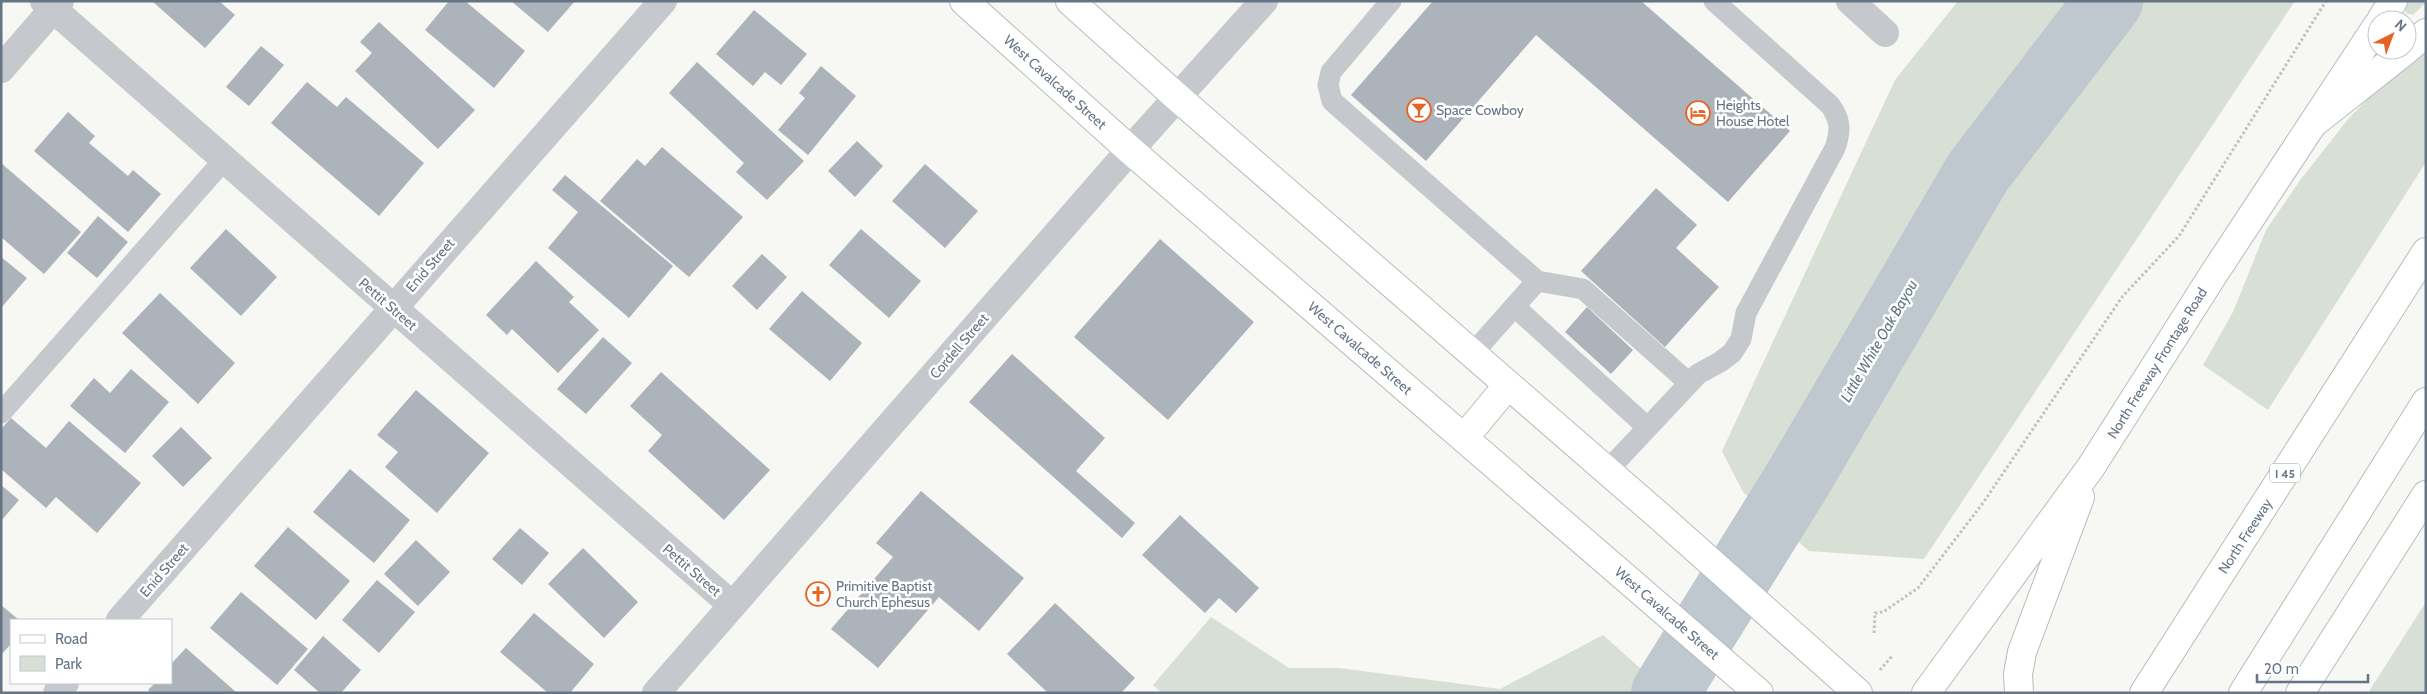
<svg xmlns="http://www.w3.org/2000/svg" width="2427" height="694" font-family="Cabin,sans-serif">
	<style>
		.green { fill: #d8dfd5 }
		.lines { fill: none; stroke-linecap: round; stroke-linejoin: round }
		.river { stroke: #bfc8ce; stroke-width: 68 }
		.building { fill: #acb3ba }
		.secondary-casing { stroke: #b7bcc1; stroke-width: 30 }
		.motorway-casing { stroke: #b8bbbe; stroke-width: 30 }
		.path { stroke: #bfc1c3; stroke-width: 3; stroke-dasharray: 2.5 2.5; stroke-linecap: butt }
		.service { stroke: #c5c8cc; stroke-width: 21 }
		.minor { stroke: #c5c8cc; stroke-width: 28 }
		.secondary { stroke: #fff; stroke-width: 28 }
		.motorway { stroke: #fff; stroke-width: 28 }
		.labels { text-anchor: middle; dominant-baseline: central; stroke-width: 5; stroke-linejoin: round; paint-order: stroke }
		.shield { fill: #fff; stroke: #949eaa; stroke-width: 1 }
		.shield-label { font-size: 12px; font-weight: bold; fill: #667586 }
		.street-label { font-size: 14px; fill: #667586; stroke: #fff }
		.poi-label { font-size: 14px; fill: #667586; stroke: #fff; text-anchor: start }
		.water-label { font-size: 15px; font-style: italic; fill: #627782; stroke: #fff }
	</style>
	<rect width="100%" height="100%" fill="#f7f7f4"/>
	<path class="green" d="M1958 1H2295L1924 559 1809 551 1743 492 1722 451 1895 80Z
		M2409 1H2426V2L2413 15 2406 13 2405 6Z
		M2426 40V162L2268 410 2203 365 2233 312 2266 230 2301 179 2349 118Z
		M2426 602V693H2368Z
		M1211 617 1289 668H1339L1500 689 1603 635 1668 693H1162L1153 685Z"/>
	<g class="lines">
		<path class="river" d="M1665 693 1798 479 1978 172 2109 1"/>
	</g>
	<path class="building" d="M152 1H219L235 15 205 48Z
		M449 1H465L525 51 494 88 425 30Z
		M511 1H575L548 32Z
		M1433 1H1641L1790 131 1728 202 1536 35 1426 161 1351 95Z
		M754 10 807 54 781 85 765 72 753 86 716 54Z
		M379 22 475 110 438 149 355 71 372 53 360 42Z
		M261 46 284 65 249 106 226 87Z
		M697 62 804 161 767 200 736 172 744 163 669 93Z
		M821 66 856 96 808 155 778 130 805 98 799 93Z
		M307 82 337 107 346 97 424 163 379 216 271 123Z
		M68 112 95 136 89 143 128 176 133 170 161 194 128 232 34 151Z
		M857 141 883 166 855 197 828 171Z
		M662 147 743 217 689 277 600 201 637 159 645 166Z
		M1 163 81 232 44 274 1 237Z
		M925 164 978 211 945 248 892 201Z
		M565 175 673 266 629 318 548 248 578 212 552 190Z
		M1656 188 1697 225 1676 248 1719 287 1665 347 1581 271Z
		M98 216 128 242 97 278 67 253Z
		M226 229 277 277 241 316 190 268Z
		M861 229 921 281 889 318 829 265Z
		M1160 239 1254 322 1168 420 1074 337Z
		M762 254 787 277 757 310 732 286Z
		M1 257 27 278 1 308Z
		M536 261 574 297 569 302 599 330 558 373 512 329 507 335 486 315Z
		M802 291 862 343 830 381 769 329Z
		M160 293 235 363 198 404 122 333Z
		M1587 307 1633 350 1611 374 1565 332Z
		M603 337 632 363 586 414 557 389Z
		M1012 354 1105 438 1076 471 1135 523 1122 538 969 402Z
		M131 369 169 402 125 453 70 406 94 378 110 393Z
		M661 372 770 470 724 520 648 451 662 435 630 406Z
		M416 390 489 453 437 513 385 467 398 452 377 435Z
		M11 418 46 448 69 421 141 483 97 533 56 497 46 508 1 469V429Z
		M181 427 212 458 183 487 152 456Z
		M350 469 410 520 374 563 313 512Z
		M1 485 19 500 1 521Z
		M921 491 1024 578 979 631 939 597 878 668 831 629 893 557 876 543Z
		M1180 515 1259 588 1236 613 1219 598 1205 613 1142 555Z
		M288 527 350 581 316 620 254 566Z
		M520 528 549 553 522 585 492 559Z
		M416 540 450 572 418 606 384 574Z
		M583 548 638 602 604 638 548 584Z
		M377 580 415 612 379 653 342 620Z
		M241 592 308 649 277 685 210 628Z
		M1055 603 1135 678 1121 693H1048L1007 654Z
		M1 605 19 620H11V644L1 655Z
		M534 613 594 664 570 693H548L500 652Z
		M323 636 361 670 341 693H320L294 670Z
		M186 648 237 693H151L148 690 155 683H171V664Z"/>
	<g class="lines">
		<g class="secondary-casing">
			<path id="secondary" d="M964 1 1130 150 1759 693
				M1070 1 1177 97 1658 515 1858 693
				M2381 20 2393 1
				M1464 438 1508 385
				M1926 693 2091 467 2213 275 2377 26
				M2019 693 2018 674 2022 652 2080 497"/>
		</g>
		<g class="motorway-casing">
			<path id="motorway" d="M2407 49 2426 33
				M2315 122 2406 50
				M2144 693 2426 252
				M2243 693 2426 402
				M2300 693 2426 495"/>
		</g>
		<path class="path" d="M1874 633 1875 613 1883 612 1918 588 1983 503 2122 297 2179 236 2326 1
			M1880 670 1893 655"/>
		<path class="service" d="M1391 1 1331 72 1328 85 1332 101 1537 281 1473 353
			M1537 281 1583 289 1689 383
			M1515 307 1647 427
			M1 413 224 160
			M1607 471 1698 374 1720 362 1732 353 1741 339 1746 313 1835 148C1841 131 1841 120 1830 105L1714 1"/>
		<path class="minor" d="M44 1 732 605
			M1850 1 1885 33
			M1 69 60 1
			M120 620 663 1
			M57 693 65 683
			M656 693 1130 150 1264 1"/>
		<use href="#secondary" class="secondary"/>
		<use href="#motorway" class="motorway"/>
	</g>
	<defs>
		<g id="bar-ring" transform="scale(1.25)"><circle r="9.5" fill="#fff" stroke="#e76325" stroke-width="1.5"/><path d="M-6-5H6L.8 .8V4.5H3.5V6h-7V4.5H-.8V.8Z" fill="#e76325"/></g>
		<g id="hotel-ring" transform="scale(1.25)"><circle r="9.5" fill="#fff" stroke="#e76325" stroke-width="1.5"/><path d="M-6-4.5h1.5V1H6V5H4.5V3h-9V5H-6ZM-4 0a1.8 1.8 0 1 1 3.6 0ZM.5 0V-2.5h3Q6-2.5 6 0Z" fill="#e76325"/></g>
		<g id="church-ring" transform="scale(1.25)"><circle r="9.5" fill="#fff" stroke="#e76325" stroke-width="1.5"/><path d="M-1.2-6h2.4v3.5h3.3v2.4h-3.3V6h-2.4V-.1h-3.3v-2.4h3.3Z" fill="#e76325"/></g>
	</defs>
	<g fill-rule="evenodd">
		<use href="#bar-ring" x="1419" y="110"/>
		<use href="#hotel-ring" x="1698" y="113"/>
		<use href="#church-ring" x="818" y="594"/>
	</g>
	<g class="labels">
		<rect class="shield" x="2270" y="463.5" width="30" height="19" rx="4"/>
		<g class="shield-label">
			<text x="2285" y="473">I 45</text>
		</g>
		<g class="street-label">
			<text transform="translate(1055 82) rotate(42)">West Cavalcade Street</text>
			<text transform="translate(430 265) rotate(-49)">Enid Street</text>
			<text transform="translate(388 304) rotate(41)">Pettit Street</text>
			<text transform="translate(959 346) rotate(-49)">Cordell Street</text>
			<text transform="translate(1360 348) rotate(41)">West Cavalcade Street</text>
			<text transform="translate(2157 363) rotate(-58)">North Freeway Frontage Road</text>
			<text transform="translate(2245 536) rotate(-57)">North Freeway</text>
			<text transform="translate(164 570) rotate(-49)">Enid Street</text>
			<text transform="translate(692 570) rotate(41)">Pettit Street</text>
			<text transform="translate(1667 613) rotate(41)">West Cavalcade Street</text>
		</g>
		<g class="poi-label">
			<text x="1716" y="105">Heights<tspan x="1716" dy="16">House Hotel</tspan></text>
			<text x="1436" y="110">Space Cowboy</text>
			<text x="836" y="586">Primitive Baptist<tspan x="836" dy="16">Church Ephesus</tspan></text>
		</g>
		<g class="water-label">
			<text transform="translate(1879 341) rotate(-60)">Little White Oak Bayou</text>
		</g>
	</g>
	<rect width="2427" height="694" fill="none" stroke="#667586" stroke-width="5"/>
	<rect x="10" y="619" width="162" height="65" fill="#ffffff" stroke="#c2c8cf"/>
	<rect x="20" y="635" width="25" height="8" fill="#ffffff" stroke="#c2c8cf"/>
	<text x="55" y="644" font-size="15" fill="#667586">Road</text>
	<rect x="20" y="656" width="25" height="15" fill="#d8dfd5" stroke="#c2c8cf"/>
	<text x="55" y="669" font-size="15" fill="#667586">Park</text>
	<g transform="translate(2392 35) rotate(42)"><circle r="24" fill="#ffffff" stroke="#c2c8cf"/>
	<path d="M0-4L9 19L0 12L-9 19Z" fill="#e76325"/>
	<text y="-8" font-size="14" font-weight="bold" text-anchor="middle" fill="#667586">N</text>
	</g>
	<path d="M2257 674v8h111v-8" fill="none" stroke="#667586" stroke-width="2.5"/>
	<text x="2264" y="674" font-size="15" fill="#667586" stroke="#ffffff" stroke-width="4" paint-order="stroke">20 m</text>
</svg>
